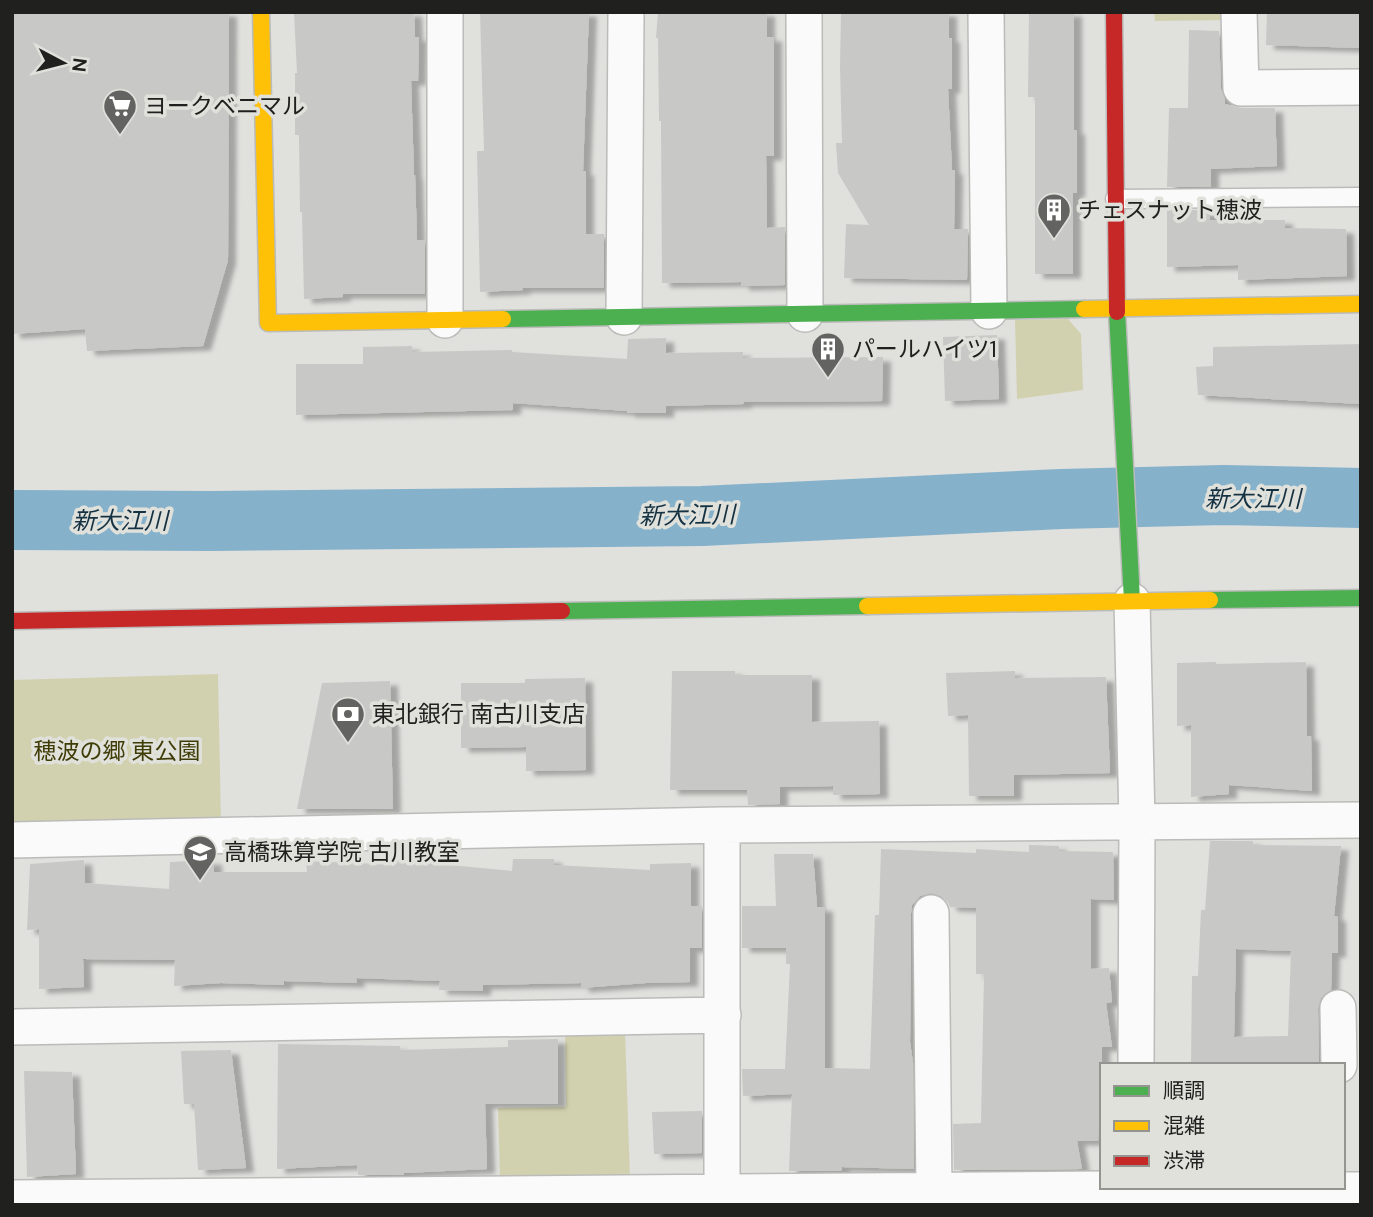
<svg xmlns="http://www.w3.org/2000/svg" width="1373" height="1217" font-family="'DM Sans','Noto Sans JP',sans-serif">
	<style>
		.green { fill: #d2d1af }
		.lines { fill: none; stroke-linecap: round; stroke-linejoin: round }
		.river { stroke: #85b1cb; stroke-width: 60 }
		.building { fill: #c8c8c6; fill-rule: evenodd; filter: url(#shadow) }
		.lane-casing { stroke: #bbbbb9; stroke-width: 21 }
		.street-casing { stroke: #bbbbb9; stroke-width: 38 }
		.fast-casing { stroke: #bbbbb9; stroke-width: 19 }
		.slow-casing { stroke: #bbbbb9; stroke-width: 19 }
		.jam-casing { stroke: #bbbbb9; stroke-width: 19 }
		.lane { stroke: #fafafa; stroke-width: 18 }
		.street { stroke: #fafafa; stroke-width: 35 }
		.fast { stroke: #4caf50; stroke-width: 16 }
		.slow { stroke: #ffc107; stroke-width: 16 }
		.jam { stroke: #c62828; stroke-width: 16 }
		.labels { text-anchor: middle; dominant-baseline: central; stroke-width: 7; stroke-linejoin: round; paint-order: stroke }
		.poi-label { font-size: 23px; fill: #20201e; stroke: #e1e1dc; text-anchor: start }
		.park-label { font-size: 23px; fill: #3f3c07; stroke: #e1e1dc }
		.water-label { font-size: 24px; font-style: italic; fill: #153243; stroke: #e1e1dc }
	</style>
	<defs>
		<filter id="shadow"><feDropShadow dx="8" dy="4.5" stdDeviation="2" flood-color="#0004"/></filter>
	</defs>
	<rect width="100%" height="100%" fill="#e0e0dd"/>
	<path class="green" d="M1154 12H1230V20L1155 21Z
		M1068 319 1081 334 1083 390 1017 399 1015 320Z
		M218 674 221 824 12 829V680Z
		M625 1030 630 1179H500L498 1108 566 1107 565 1031Z"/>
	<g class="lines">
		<path class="river" d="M12 520 212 521 702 516 1061 499 1223 495 1361 498"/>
	</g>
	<path class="building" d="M12 12H229L228 260 203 346 87 351 85 329 12 334Z
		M294 12H414L415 37H419L418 81H411L414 175H415L417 240H425V294H343V297L304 299 302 212H300L299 135H295V73H297Z
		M480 12H589L583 171H586V234H604V288H522L523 290 480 292 477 151H484Z
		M658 12H767V37H774V156H766L767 228 785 227V285L741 286V282L662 283 661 121H659L658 38H656Z
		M841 12H949V38H952V89H948L952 170H955L954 229H968L967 280 844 278 846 224 869 225 838 173 836 143H842L840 68Z
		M1029 12H1074V130H1077V193H1073V274H1035V97H1028Z
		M1267 12H1361V48L1266 45Z
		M1189 30 1219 31 1221 89 1225 100V104L1241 108H1275L1277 166 1211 169V187H1167L1169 108H1188Z
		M1167 210H1210V220H1285V228L1346 229 1347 276 1238 280V265L1167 267Z
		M997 335 999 399 945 401 943 337Z
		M666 338V353L743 352V358L883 357 882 401 744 402V404L666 406V413H627V411L513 403V410L296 415V364H363V347L412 346 413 352 512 350V352L627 359 628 339Z
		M1361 344V404L1198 395 1196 367 1213 366V347Z
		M1216 662V664L1306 662 1307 736H1311L1312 791 1229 785V794L1191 797V725L1177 726V663Z
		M672 671H735V675H812V722L879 721 880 794 833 795V786L780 787V804L748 805 747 790H670Z
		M1015 671V678L1106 677 1110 773 1014 775V796H969L968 715 948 716 946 673Z
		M585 678 586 770 526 771V747L461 748V683H525V679Z
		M390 681 393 809H297L322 683Z
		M1210 841H1253V845L1341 846 1334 916 1338 917V953H1332L1331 990 1321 998 1318 1008 1319 1065H1191L1192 976H1198L1201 910H1205ZM1236 949 1291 951 1288 1036 1234 1037Z
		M1029 845 1059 846V851L1113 852 1114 900 1091 899V969L1109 968 1112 1002 1106 1003 1112 1047H1102V1083L1098 1141H1077L1082 1169 954 1170 953 1124 981 1123 984 974H976V908L950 907 948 902 941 896 931 893 920 896 912 905 911 913 910 1042 913 1063 914 1169 842 1167 841 1171H789L792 1094 743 1096 742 1069H785L790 964H786V948H742V906H776L774 854H813L817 907H825V1068L870 1069 875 915H879L881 849 976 853V849L1029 852Z
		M381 859 418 860V862L512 871 513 859H554V865L650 870V864L691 863V906H702V948H690V982L646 983 581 988V983L483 985V991L439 990 440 981 356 978 357 983 284 981V985L221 983 174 986 175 960 83 959 84 987 39 989V929L27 930 30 864 84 860 85 883 169 889 170 862 214 860V872H307L306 861 381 864Z
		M558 1039V1104H485L487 1169 404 1173V1175H358L357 1165 277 1169 278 1044 400 1046V1050L508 1047V1040Z
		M231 1050 246 1168 198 1170 194 1104H184L181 1051Z
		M24 1071 72 1072 76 1174 27 1177Z
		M702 1111V1153L654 1154 652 1112Z"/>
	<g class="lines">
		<g class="lane-casing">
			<path id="lane" d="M1115 199 1361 197"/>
		</g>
		<g class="street-casing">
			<path id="street" d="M445 12V320
				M804 12 805 314
				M986 12 989 311
				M1239 12 1241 88 1361 87
				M624 317 626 12
				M1132 601 1137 822 1136 1065
				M722 825V1192
				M12 840 722 825 1361 820
				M931 913 934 1191
				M1338 1008 1339 1065
				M12 1027 723 1015
				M12 1198 1107 1189 1361 1190"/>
		</g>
		<g class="fast-casing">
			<path id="fast" d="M1117 312 1132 601
				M503 319 1084 309
				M1210 600 1361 598
				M562 611 867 606"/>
		</g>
		<g class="slow-casing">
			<path id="slow" d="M261 12 268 323 503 319
				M1084 309 1361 304
				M867 606 1210 600"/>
		</g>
		<g class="jam-casing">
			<path id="jam" d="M1114 12 1117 312
				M12 621 562 611"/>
		</g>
		<use href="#lane" class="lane"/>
		<use href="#street" class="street"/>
		<use href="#fast" class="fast"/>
		<use href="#slow" class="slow"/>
		<use href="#jam" class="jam"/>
	</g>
	<defs>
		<g id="supermarket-pin" transform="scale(1.75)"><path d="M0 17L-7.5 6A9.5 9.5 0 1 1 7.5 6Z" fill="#636361" stroke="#e1e1dc"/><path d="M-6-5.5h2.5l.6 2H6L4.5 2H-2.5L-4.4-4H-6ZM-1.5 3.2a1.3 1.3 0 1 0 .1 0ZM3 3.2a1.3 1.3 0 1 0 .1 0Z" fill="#fff"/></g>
		<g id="building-pin" transform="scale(1.75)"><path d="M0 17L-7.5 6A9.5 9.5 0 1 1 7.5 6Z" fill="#636361" stroke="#e1e1dc"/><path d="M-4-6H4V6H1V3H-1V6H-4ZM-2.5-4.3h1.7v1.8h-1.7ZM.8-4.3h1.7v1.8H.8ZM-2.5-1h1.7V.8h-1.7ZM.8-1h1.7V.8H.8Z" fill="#fff"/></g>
		<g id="bank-pin" transform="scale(1.75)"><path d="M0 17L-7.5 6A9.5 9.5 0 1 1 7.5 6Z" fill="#636361" stroke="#e1e1dc"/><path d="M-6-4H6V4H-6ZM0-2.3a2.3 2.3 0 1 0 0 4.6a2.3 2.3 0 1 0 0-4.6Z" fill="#fff"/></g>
		<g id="school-pin" transform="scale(1.75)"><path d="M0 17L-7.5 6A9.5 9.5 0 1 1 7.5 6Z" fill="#636361" stroke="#e1e1dc"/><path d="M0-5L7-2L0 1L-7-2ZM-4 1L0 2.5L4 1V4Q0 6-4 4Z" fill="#fff"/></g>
	</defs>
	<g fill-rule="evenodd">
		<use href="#supermarket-pin" x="120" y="106"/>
		<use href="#building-pin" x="1054" y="210"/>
		<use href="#building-pin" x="828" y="349"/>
		<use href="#bank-pin" x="348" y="714"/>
		<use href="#school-pin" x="200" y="852"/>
	</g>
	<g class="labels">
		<g class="poi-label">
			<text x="144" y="106">ヨークベニマル</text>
			<text x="1078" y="210">チェスナット穂波</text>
			<text x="852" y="349">パールハイツ1</text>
			<text x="372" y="714">東北銀行 南古川支店</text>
			<text x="224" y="852">高橋珠算学院 古川教室</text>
		</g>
		<g class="park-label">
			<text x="117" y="751">穂波の郷 東公園</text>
		</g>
		<g class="water-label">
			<text x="1253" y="498">新大江川</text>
			<text transform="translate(687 515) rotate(-1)">新大江川</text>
			<text x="120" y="520">新大江川</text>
		</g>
	</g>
	<rect width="1373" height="1217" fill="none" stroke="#20201e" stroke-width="28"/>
	<rect x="1100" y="1063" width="245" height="126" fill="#e1e1dc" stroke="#949490" stroke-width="2"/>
	<rect x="1114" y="1086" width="35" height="10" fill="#4caf50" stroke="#949490" stroke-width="2"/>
	<text x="1163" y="1098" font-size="21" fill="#20201e">順調</text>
	<rect x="1114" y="1121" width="35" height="10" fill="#ffc107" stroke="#949490" stroke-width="2"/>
	<text x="1163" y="1133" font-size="21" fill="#20201e">混雑</text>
	<rect x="1114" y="1156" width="35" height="10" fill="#c62828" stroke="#949490" stroke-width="2"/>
	<text x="1163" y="1168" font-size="21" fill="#20201e">渋滞</text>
	<g transform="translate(63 63) rotate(97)" stroke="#e1e1dc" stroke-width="5" paint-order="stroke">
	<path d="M0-5L12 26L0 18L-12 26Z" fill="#20201e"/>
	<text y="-10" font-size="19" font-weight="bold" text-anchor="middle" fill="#20201e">N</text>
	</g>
</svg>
